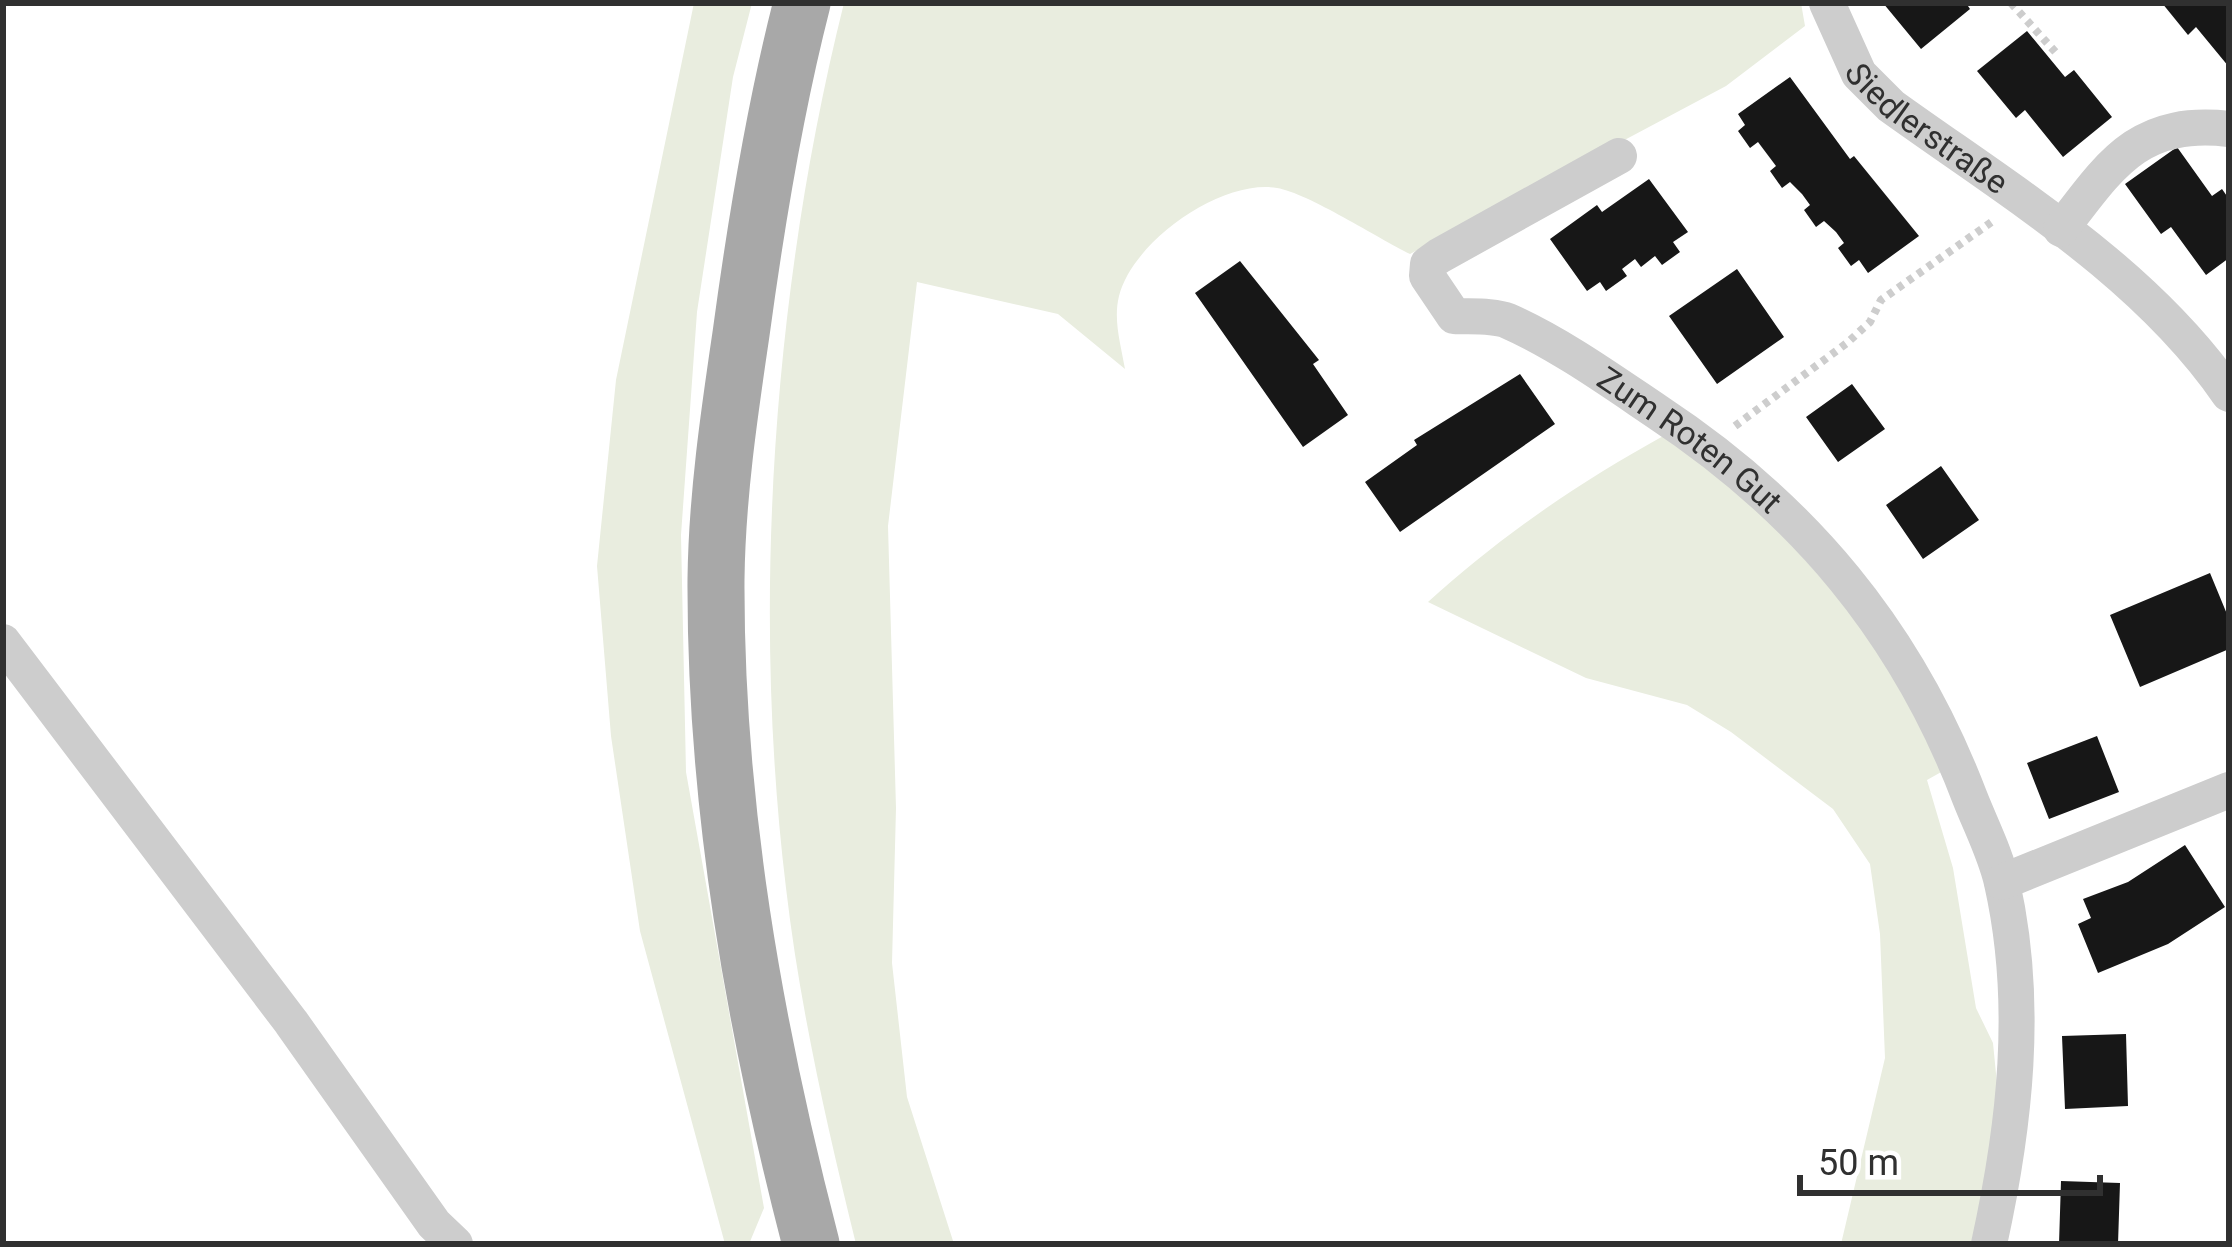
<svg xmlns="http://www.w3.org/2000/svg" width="2232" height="1247" font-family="Roboto,sans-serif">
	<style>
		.green { fill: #e9eddf }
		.building { fill: #171717 }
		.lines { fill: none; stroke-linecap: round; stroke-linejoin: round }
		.path { stroke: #cdcdcd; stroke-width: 8; stroke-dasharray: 6 6; stroke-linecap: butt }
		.street { stroke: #cdcdcd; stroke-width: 36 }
		.primary { stroke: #a8a8a8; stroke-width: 57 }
		.labels { text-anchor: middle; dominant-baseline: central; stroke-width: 12; stroke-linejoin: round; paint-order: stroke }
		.street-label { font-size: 33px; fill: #303030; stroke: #fff }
	</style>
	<rect width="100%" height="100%" fill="#fff"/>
	<path class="green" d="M694 3H752L733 77 697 312 681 535 686 772 764 1208 749 1244H725L640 931 611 736 597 566 616 380Z
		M844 3H1801L1805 26 1726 86 1410 254C1379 239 1308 193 1277 188 1221 179 1133 241 1119 296 1113 320 1121 345 1125 369L1058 314 917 282 888 526 896 808 892 963 907 1097 954 1244H856C827 1126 800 1008 786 888 751 600 774 283 844 3Z
		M1665 435 1750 497 1877 642 1943 771 1927 780 1953 868 1976 1008 1993 1043 1997 1084 1988 1171 1972 1244H1841L1885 1058 1880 934 1870 864 1833 809 1731 732 1687 705 1586 678 1428 602C1502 535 1578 483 1665 435Z"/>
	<path class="building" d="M1883 3H1966L1970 9 1921 49Z
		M2162 3H2229V67L2196 27 2188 35Z
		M2027 31 2065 77 2074 70 2112 117 2063 157 2025 110 2016 118 1977 71Z
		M1790 77 1850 159 1854 156 1919 236 1868 273 1859 260 1851 266 1838 248 1844 243 1836 232 1824 221 1816 227 1804 210 1810 205 1802 194 1790 182 1782 188 1770 171 1776 166 1758 142 1750 148 1738 131 1745 125 1738 114Z
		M2177 147 2212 196 2222 189 2229 199V258L2206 275 2171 227 2161 234 2125 184Z
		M1649 179 1688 232 1673 242 1680 252 1662 265 1655 256 1641 267 1635 259 1622 269 1627 276 1606 291 1600 282 1587 291 1550 239 1597 205 1602 212Z
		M1240 261 1319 360 1313 364 1348 415 1303 447 1195 293Z
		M1737 269 1784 337 1717 384 1669 316Z
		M1520 374 1555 424 1400 532 1365 482 1417 445 1414 440Z
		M1852 384 1885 429 1838 462 1806 417Z
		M1941 466 1979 520 1923 559 1886 505Z
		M2210 573 2229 619V649L2140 687 2110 615Z
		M2097 736 2119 792 2049 819 2027 763Z
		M2185 845 2225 907 2168 944 2098 973 2078 924 2091 918 2083 899 2128 882Z
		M2126 1034 2128 1106 2065 1109 2062 1036Z
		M2061 1181 2120 1183 2118 1244H2059Z"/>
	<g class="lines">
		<path class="path" d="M2011 3 2059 56
			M1735 426 1847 343 1870 322 1881 300 1993 221"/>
		<g class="street">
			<path id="s1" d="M1827 3 1859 74 1891 106C2009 191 2145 272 2229 394"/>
			<path id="s2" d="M1619 156 1439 256 1428 264 1427 276 1454 316C1470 317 1493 315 1508 321 1558 343 1610 380 1656 411 1803 508 1907 632 1970 798 1981 826 1996 855 2002 883 2029 1003 2015 1126 1989 1244"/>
			<path d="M2061 229C2111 164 2138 119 2229 129"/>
			<path d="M3 642 291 1022 434 1224 455 1244"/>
			<path d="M2002 882 2229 790"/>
		</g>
		<path class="primary" d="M802 3C774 112 756 223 741 334 729 415 717 497 716 579 715 805 754 1025 811 1244"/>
	</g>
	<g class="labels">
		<g class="street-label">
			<text stroke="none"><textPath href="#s1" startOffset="165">Siedlerstraße</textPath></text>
			<text stroke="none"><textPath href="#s2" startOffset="552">Zum Roten Gut</textPath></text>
		</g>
	</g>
	<rect width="2232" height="1247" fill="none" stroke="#303030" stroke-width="12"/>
	<path d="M1800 1175v18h300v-18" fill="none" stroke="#303030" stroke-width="6"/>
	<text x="1818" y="1175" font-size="36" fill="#303030" stroke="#ffffff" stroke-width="9" paint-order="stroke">50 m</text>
</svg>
